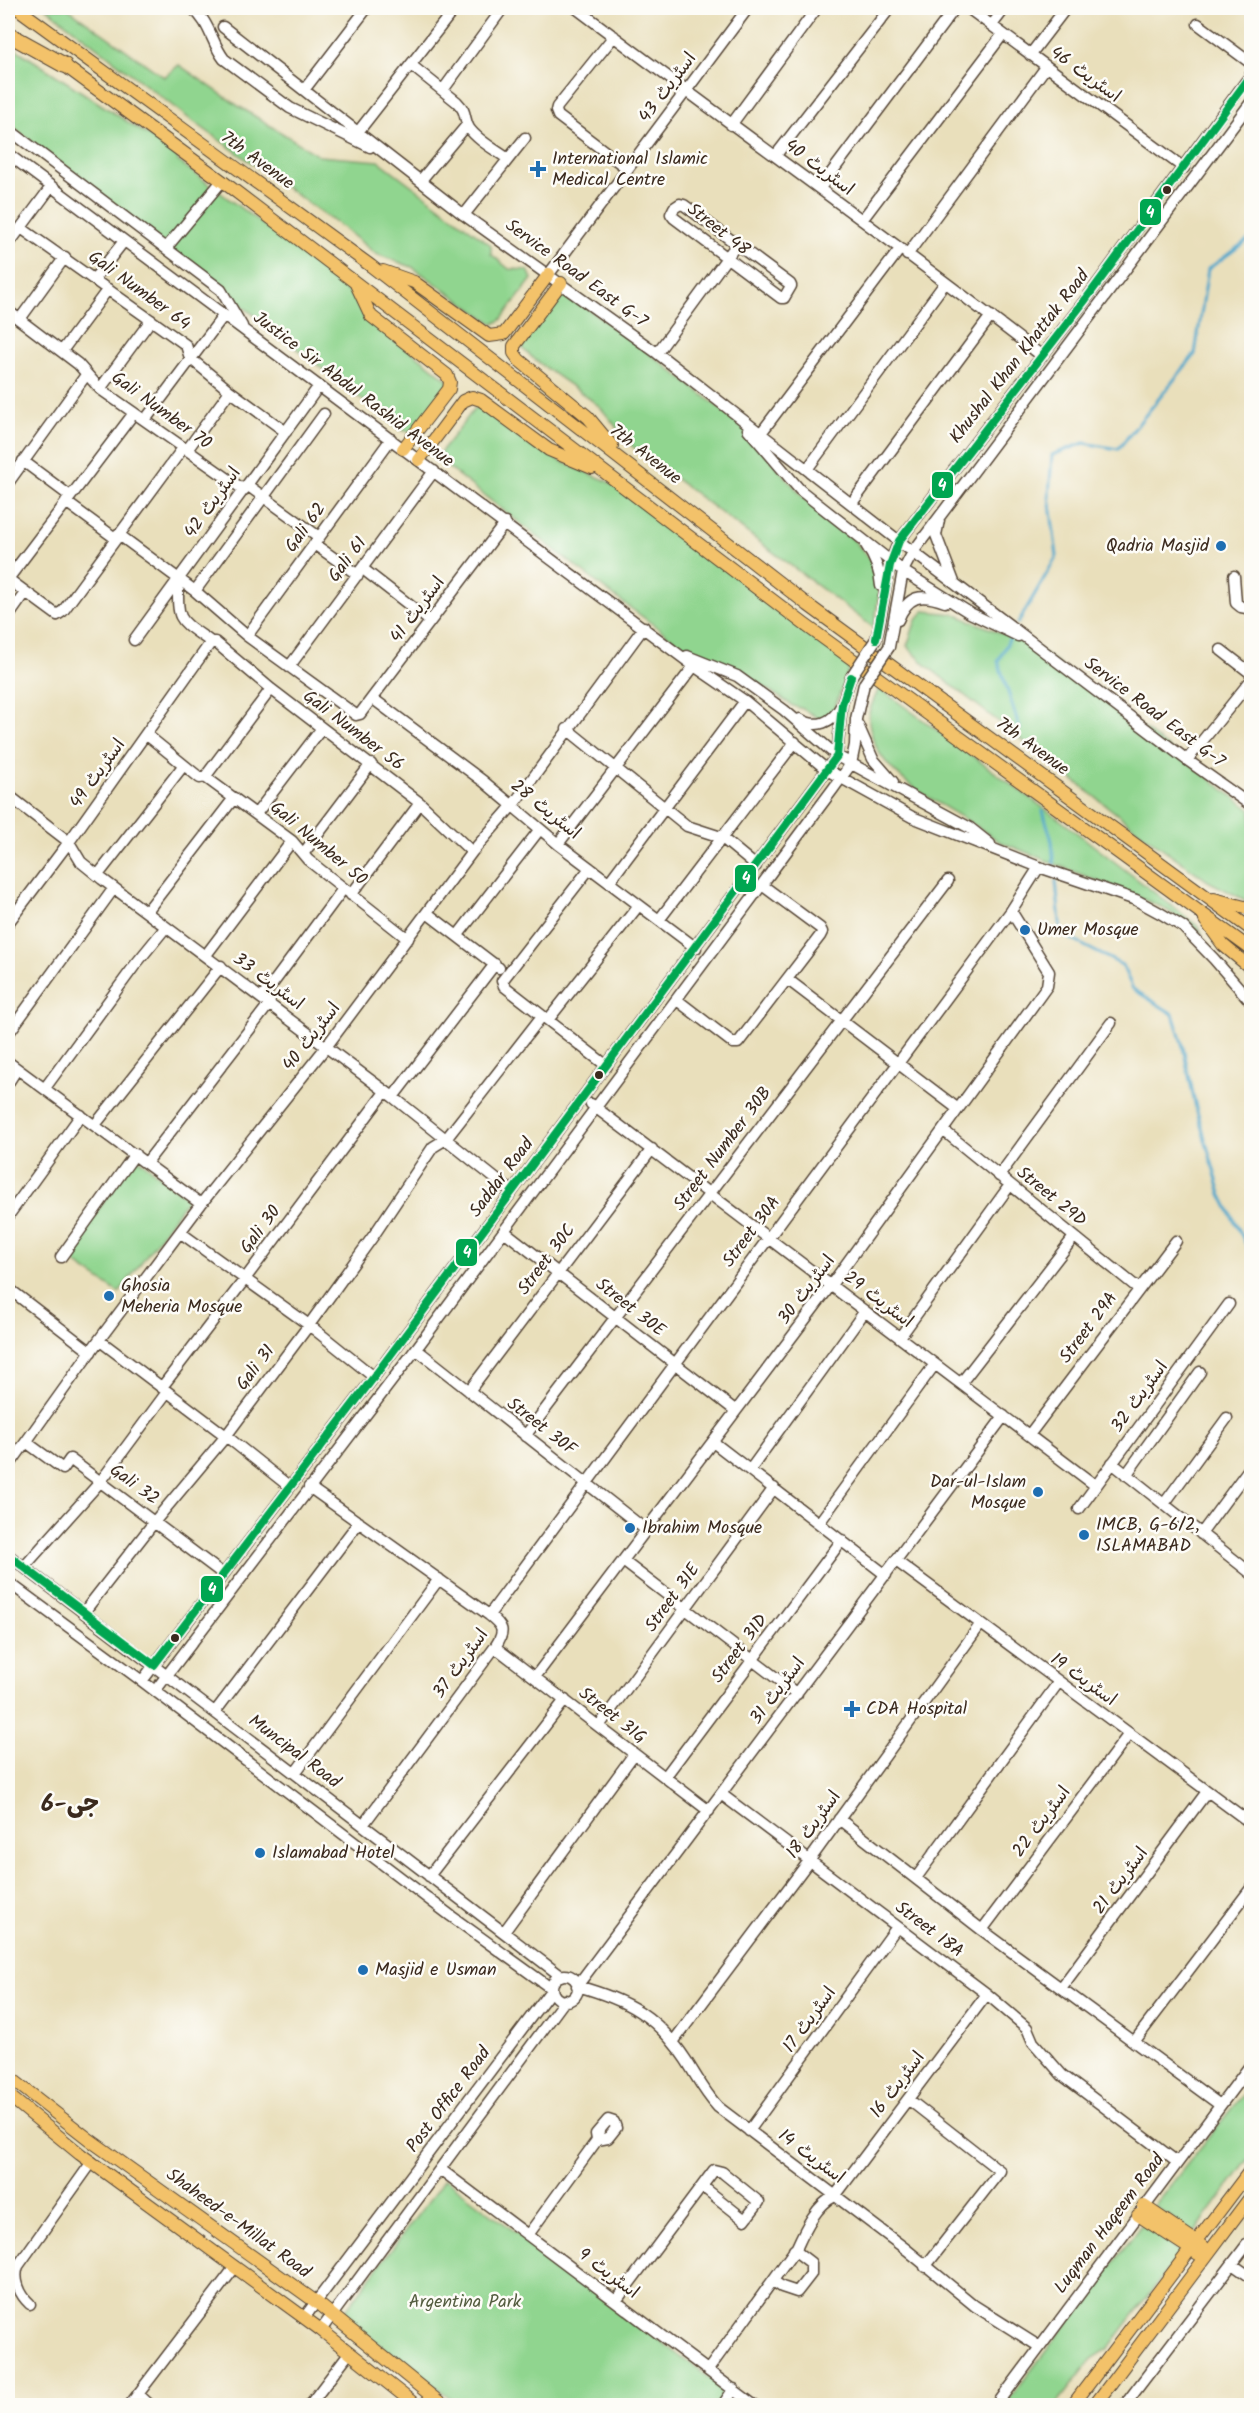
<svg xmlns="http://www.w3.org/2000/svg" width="1259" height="2413" font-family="Kalam,'Playpen Sans Arabic',sans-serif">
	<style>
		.green { fill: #90d58f; stroke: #668056; stroke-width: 1.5 }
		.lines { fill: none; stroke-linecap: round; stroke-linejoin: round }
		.stream { stroke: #4da6cb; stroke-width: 3 }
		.minor-casing { stroke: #554536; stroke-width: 13 }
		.major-casing { stroke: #554536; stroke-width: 14 }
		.highway-casing { stroke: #554536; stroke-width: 17 }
		.minor { stroke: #fff; stroke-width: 10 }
		.major { stroke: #f3c26a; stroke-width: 12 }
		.highway { stroke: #f3c26a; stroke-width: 15 }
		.minor-bridge-casing { stroke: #554536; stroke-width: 13; stroke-linecap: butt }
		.minor-bridge { stroke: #fff; stroke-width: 10 }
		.bus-1-casing { stroke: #fdfcf7; stroke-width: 12 }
		.bus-1 { stroke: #00a651; stroke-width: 8 }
		.poi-dot { fill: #1f6fb2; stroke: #fdfcf7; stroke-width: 2 }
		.bus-dot { fill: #3b2a1e; stroke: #fdfcf7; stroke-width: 2 }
		.labels { text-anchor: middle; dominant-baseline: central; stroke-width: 5; stroke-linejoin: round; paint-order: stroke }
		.street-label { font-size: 18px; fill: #3b2a1e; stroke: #fdfcf7 }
		.poi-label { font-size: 18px; fill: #3b2a1e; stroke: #fdfcf7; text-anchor: start }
		.park-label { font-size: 18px; fill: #545d40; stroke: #fdfcf7 }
		.district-label { font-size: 24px; font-weight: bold; fill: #3b2a1e; stroke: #fdfcf7 }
		.line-badge { stroke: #fdfcf7; stroke-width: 2 }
		.badge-label { font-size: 16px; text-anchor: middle; font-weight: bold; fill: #fff }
	</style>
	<rect width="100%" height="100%" fill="#fdfcf7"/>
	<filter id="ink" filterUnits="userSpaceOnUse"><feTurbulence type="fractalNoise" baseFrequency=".0167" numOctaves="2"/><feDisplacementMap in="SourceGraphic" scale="12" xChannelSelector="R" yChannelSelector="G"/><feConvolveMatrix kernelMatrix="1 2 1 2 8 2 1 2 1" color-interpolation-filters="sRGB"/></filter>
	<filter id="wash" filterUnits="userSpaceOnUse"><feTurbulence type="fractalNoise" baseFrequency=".008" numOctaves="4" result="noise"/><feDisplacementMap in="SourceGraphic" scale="24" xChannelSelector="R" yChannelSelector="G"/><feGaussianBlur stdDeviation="1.35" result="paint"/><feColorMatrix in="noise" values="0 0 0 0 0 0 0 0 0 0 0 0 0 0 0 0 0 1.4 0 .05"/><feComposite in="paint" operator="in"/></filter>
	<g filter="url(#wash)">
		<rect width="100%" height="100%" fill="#e9dfbb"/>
		<path class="green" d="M46 8H67L164 77 179 65 240 107 319 156 379 161 491 245V254L509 269 528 270 532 279 501 320 494 324 412 267 376 254 346 230 187 117Z
			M8 44 177 154 178 161 345 286 364 313 450 382 412 432 401 430 8 123Z
			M562 295 570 296 645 350 739 423 803 497 851 537 871 560 879 593 874 628 632 446C620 434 606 411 595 403 571 384 544 370 523 349L524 341Z
			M482 405 560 461 607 481 852 662 832 714 821 720 803 709 793 706 737 669 684 647 614 596 436 458 475 408Z
			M924 611 954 614 1036 647 1251 810V903L1208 881 1144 835 927 666 907 646 916 620Z
			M879 688 1063 822 1199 927 1202 933 1162 907 998 841C955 806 867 781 869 714 870 706 876 696 879 688Z
			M136 1157 188 1198 119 1293 65 1256Z
			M1251 2084V2156L1194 2233 1154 2206Z
			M445 2179 727 2391 716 2405H460L341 2316Z
			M1142 2225 1181 2252 1108 2349 1092 2359 1056 2405 1004 2406Z"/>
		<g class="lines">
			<path class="stream" d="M1018 623 1057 556 1049 496 1052 455 1084 443 1118 449 1195 354 1208 269 1252 237
				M1010 638 998 661 1020 729
				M1043 811 1052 841 1054 864
				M1056 881 1061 934 1122 965 1133 989 1173 1014 1182 1043 1196 1108 1221 1194 1252 1256"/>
		</g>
	</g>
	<g filter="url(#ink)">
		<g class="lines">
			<g class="minor-casing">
				<path id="minor" d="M192 8C210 22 211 42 224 59L290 108 370 147
					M576 8C730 125 889 237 1042 356
					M968 8 1184 168
					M1198 24 1252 64
					M992 25 1005 8
					M223 27 464 215 657 353 913 552 1187 760 1252 806
					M614 36 557 107 556 111 558 116 628 169
					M1030 55 1066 8
					M411 65 457 102C468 113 463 118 469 128 477 140 496 150 508 159
					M304 90 367 8
					M443 90 503 8
					M731 125 817 8
					M8 129 221 290 242 326
					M358 132 455 8
					M8 154 694 666 745 701 827 770 912 817 1039 867 1136 900 1160 913 1183 927 1214 959 1252 1003
					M776 155 890 8
					M421 180 467 125
					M820 188 955 8
					M680 204 684 205 790 284 791 286 784 298H781L674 218 671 214 674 208Z
					M464 215 525 138
					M862 220 1003 34
					M21 228 186 345 190 358 230 391 286 432
					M8 245 51 187
					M166 248 222 181
					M907 255 1046 67
					M549 274 748 8
					M94 279 124 241
					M8 311 78 364 100 389 244 490
					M20 319 65 257
					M62 351 108 289
					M657 353 737 244
					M100 389 151 320
					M145 420 224 315
					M748 429 800 490 903 571 970 613 1018 636
					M761 433 900 249
					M187 450 230 391
					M23 461 70 496
					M808 468 945 283
					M8 483 86 375
					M247 485 319 537
					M66 502 115 538
					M852 503 991 316
					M939 520 936 535 954 582
					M118 534 195 591 247 636 356 715 360 714 372 698 505 523
					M314 544 358 575
					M866 545C875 558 880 570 881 586
					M363 569 430 621
					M1234 576 1236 603 1241 607 1252 609
					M8 579 57 615 63 611 183 448
					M8 579 134 413
					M178 579C178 623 176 617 211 642H215L271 689 420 803 472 852
					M195 591 324 414
					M8 617 25 593
					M898 620C908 595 921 593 945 602
					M247 636 391 439
					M876 639C885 606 884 572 899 541L1086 299 1252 73
					M134 640 319 386
					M889 647 903 571 913 552 1252 101
					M1221 650 1252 674
					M687 656 737 676 784 710 837 756 970 828 990 844
					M289 667 434 471
					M372 698 483 781 558 844 696 948
					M800 719C817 729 832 723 841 706
					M858 725 873 759 893 782
					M567 729 687 826 721 837 756 866
					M147 735 200 778 205 777 271 689
					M1187 760 1252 679
					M205 777 292 841 308 860 408 939
					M8 795 69 842 81 862 102 879 393 1097 512 1192
					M256 814 322 728
					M558 844 694 666
					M303 854 371 764
					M590 868 502 981 504 986 607 1066
					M98 875 183 766
					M609 882 745 701
					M351 895 420 803
					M147 911 234 798
					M427 913 499 968
					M659 920 795 742
					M8 923 69 842 211 642
					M458 935 540 829
					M206 955 292 841
					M787 979 958 1109
					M262 998 343 889
					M677 1000 733 1043H738L820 936 822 932 820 928 762 885
					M548 1020 639 905
					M8 1034 114 888
					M8 1062 201 1204
					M8 1083 17 1069
					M45 1088 135 965 166 927
					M393 1097 495 964
					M591 1104 1096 1486
					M95 1125 221 966
					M943 1130 1139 1289
					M147 1162 270 1003
					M999 1176 1111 1023
					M8 1216 81 1115
					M504 1231 736 1411
					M181 1233 309 1325 374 1377
					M61 1257 135 1154
					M8 1288 91 1352
					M900 1337 1010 1185
					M99 1340 226 1436 290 1487
					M416 1349 646 1530
					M961 1383 1074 1237
					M162 1387 245 1279 385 1092
					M469 1391 652 1149
					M1004 1416 577 1986C628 2000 657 2016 686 2060 697 2077 704 2092 718 2107L907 2250 975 2306 1040 2347
					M1029 1435 1176 1241
					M525 1436 948 881
					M26 1442 63 1469 70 1459 223 1574
					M713 1442 886 1575
					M1112 1463 1252 1574
					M8 1467 99 1340 201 1204 326 1047 472 852 513 805 644 627
					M750 1470 865 1311
					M1126 1475 1200 1372
					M309 1487 489 1615C503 1626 506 1631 495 1647L363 1825
					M1164 1504 1227 1418
					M1079 1509 1229 1304
					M819 1523 935 1364
					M1201 1534 1251 1466
					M8 1555 561 1976
					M623 1561 797 1694
					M896 1561 1252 1824
					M24 1567 101 1481 167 1392
					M8 1582 142 1681 451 1916 552 1989 304 2318
					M84 1612 155 1521 226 1436 309 1325 374 1235 433 1147 446 1139 542 1016
					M489 1615 1011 911 1039 867
					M495 1647 709 1811
					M535 1677 831 1285 1047 986 1049 972 1011 911
					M142 1681 374 1377 837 756 842 704 851 677
					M155 1691 416 1349 833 789 851 764 855 745 856 719 864 684
					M215 1712 359 1522
					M599 1726 774 1488
					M295 1773 439 1579
					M665 1777 842 1540
					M721 1794 987 1994 1027 2028 1033 2042 1062 2075 1177 2162
					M839 1819 982 1930 1220 2105
					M429 1876 565 1700
					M916 1878 1058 1683
					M982 1930 1129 1734
					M504 1932 634 1754
					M552 1988a13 13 0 1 1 26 0a13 13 0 1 1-26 0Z
					M1061 1988 1206 1793
					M673 2042 809 1861 980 1625
					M1134 2042 1252 1887
					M908 2099 1000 2171 925 2267
					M749 2131 897 1927
					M440 2169 755 2406
					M528 2235 597 2140 596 2134 608 2120 614 2122 616 2128 608 2138 597 2140
					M1232 2264 1252 2278
					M773 2281 782 2287 797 2292 811 2274V2263L794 2250
					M616 2301 714 2170 722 2172 759 2202 745 2220 702 2186
					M30 2304C20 2295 13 2280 18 2266L92 2162
					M321 2330 565 2000
					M708 2370 797 2247C805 2229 817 2204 835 2196L987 1994
					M138 2394 151 2406
					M129 2406 235 2267
					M309 2406 349 2353
					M722 2406 734 2389
					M996 2406 1252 2063
					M1124 2406 1252 2238"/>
			</g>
			<g class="major-casing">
				<path id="major" d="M17 8 371 266 808 605 1252 930
					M57 60 222 181 804 624 1252 950
					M383 271 414 282 489 336 504 334 549 274
					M561 283 514 346V353L519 360 588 417 612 446
					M356 284 371 316 447 375 450 382 449 389 403 449
					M419 460 463 401 472 397 481 400 549 450 592 468
					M1214 899 1252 909
					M1205 920 1223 945 1252 969
					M8 2076 90 2140 316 2302 444 2406
					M8 2095 80 2154 321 2330 417 2406
					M1144 2206 1203 2246
					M1138 2215 1198 2254
					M1072 2406 1252 2168
					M1094 2406 1252 2195"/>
			</g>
			<g class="highway-casing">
				<path id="highway" d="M8 34 64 65"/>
			</g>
			<use href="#minor" class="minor"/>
			<use href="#major" class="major"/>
			<use href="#highway" class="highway"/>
			<g class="minor-bridge-casing">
				<path id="minor-bridge" d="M851 677 876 639
					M864 684 889 647"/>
			</g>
			<use href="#minor-bridge" class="minor-bridge"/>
			<g class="bus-1-casing">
				<path id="bus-1" d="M876 639 890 565 899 541 1086 299 1252 74
					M8 1555 154 1665 374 1377 837 756 842 704 851 677"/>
			</g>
			<use href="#bus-1" class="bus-1"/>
		</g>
	</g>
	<g class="poi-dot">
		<path d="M535 160h6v6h6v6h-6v6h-6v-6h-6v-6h6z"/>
		<circle cx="1221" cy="546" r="6"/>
		<circle cx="1025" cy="930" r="6"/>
		<circle cx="109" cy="1296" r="6"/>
		<circle cx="1038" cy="1492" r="6"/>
		<circle cx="630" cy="1528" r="6"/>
		<circle cx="1084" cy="1535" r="6"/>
		<path d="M849 1700h6v6h6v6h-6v6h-6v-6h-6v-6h6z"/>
		<circle cx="260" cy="1853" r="6"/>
		<circle cx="363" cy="1970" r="6"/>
	</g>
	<g class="bus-dot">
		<circle cx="1167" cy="190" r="5"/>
		<circle cx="599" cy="1075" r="5"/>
		<circle cx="175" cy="1638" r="5"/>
	</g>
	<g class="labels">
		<g class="street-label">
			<text transform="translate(1085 75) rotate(36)">اسٹریٹ 46</text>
			<text transform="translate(668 88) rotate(-53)">اسٹریٹ 43</text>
			<text transform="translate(257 161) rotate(36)">7th Avenue</text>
			<text transform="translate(819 168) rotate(37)">اسٹریٹ 40</text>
			<text transform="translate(718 230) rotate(38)">Street 48</text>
			<text transform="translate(576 274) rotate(36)">Service Road East G-7</text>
			<text transform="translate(139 291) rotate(36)">Gali Number 64</text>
			<text transform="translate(1020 357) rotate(-52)">Khushal Khan Khattak Road</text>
			<text transform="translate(353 390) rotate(37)">Justice Sir Abdul Rashid Avenue</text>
			<text transform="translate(161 411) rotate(36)">Gali Number 70</text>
			<text transform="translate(645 455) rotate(38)">7th Avenue</text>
			<text transform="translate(213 503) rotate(-54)">اسٹریٹ 42</text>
			<text transform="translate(306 528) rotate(-54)">Gali 62</text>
			<text transform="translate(348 560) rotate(-53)">Gali 61</text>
			<text transform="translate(418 610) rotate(-53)">اسٹریٹ 41</text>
			<text transform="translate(1154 713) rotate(37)">Service Road East G-7</text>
			<text transform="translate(353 731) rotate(37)">Gali Number 56</text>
			<text transform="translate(1032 747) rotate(36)">7th Avenue</text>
			<text transform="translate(98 774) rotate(-54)">اسٹریٹ 49</text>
			<text transform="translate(545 810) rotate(39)">اسٹریٹ 28</text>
			<text transform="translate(318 844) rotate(40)">Gali Number 50</text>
			<text transform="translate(268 982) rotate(37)">اسٹریٹ 33</text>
			<text transform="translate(312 1037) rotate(-52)">اسٹریٹ 40</text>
			<text transform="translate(723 1149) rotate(-53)">Street Number 30B</text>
			<text transform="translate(502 1178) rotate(-53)">Saddar Road</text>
			<text transform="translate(1051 1197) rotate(39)">Street 29D</text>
			<text transform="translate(261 1230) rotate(-53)">Gali 30</text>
			<text transform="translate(752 1232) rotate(-53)">Street 30A</text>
			<text transform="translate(547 1260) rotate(-53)">Street 30C</text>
			<text transform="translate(807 1290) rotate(-53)">اسٹریٹ 30</text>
			<text transform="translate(878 1300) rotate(37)">اسٹریٹ 29</text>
			<text transform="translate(630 1308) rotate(38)">Street 30E</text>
			<text transform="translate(1089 1328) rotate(-53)">Street 29A</text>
			<text transform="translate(256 1368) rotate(-53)">Gali 31</text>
			<text transform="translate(1140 1397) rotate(-54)">اسٹریٹ 32</text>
			<text transform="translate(541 1427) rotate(38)">Street 30F</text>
			<text transform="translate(134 1485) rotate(36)">Gali 32</text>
			<text transform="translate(673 1598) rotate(-54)">Street 31E</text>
			<text transform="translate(740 1649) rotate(-53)">Street 31D</text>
			<text transform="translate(461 1664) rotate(-54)">اسٹریٹ 37</text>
			<text transform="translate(1083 1680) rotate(36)">اسٹریٹ 19</text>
			<text transform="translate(778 1691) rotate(-53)">اسٹریٹ 31</text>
			<text transform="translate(612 1716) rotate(38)">Street 31G</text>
			<text transform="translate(294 1752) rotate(37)">Muncipal Road</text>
			<text transform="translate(1042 1822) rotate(-53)">اسٹریٹ 22</text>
			<text transform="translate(814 1825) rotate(-54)">اسٹریٹ 18</text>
			<text transform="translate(1121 1881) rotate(-53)">اسٹریٹ 21</text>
			<text transform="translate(929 1930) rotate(37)">Street 18A</text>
			<text transform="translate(810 2020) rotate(-54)">اسٹریٹ 17</text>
			<text transform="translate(898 2085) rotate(-53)">اسٹریٹ 16</text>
			<text transform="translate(449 2100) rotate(-53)">Post Office Road</text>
			<text transform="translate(811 2157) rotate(37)">اسٹریٹ 14</text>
			<text transform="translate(238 2224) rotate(36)">Shaheed-e-Millat Road</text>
			<text transform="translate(1110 2224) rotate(-53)">Luqman Haqeem Road</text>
			<text transform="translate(608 2274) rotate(37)">اسٹریٹ 9</text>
		</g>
		<g class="poi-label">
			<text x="552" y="159">International Islamic<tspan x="552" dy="21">Medical Centre</tspan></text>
			<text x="1209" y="546" text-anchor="end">Qadria Masjid</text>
			<text x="1037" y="930">Umer Mosque</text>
			<text x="121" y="1286">Ghosia<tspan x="121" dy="21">Meheria Mosque</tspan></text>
			<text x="1026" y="1482" text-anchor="end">Dar-ul-Islam<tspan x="1026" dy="21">Mosque</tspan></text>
			<text x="1096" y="1525">IMCB, G-6/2,<tspan x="1096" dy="21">ISLAMABAD</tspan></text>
			<text x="642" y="1528">Ibrahim Mosque</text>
			<text x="866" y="1709">CDA Hospital</text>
			<text x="272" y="1853">Islamabad Hotel</text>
			<text x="375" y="1970">Masjid e Usman</text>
		</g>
		<g class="park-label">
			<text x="465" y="2302">Argentina Park</text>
		</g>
		<g class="district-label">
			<text x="70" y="1804">جی-6</text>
		</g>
	</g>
	<g class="line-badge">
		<rect x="1139" y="198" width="23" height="28" rx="6" fill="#00a651"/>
		<rect x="931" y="471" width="23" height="28" rx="6" fill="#00a651"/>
		<rect x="734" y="864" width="23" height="29" rx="6" fill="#00a651"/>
		<rect x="455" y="1238" width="23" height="29" rx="6" fill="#00a651"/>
		<rect x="200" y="1575" width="24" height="28" rx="6" fill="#00a651"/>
	</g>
	<g class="badge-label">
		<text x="1150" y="218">4</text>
		<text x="942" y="491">4</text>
		<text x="746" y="884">4</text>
		<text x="467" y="1258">4</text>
		<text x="212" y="1595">4</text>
	</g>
	<rect width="1259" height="2413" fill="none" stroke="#fdfcf7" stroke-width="30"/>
</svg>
